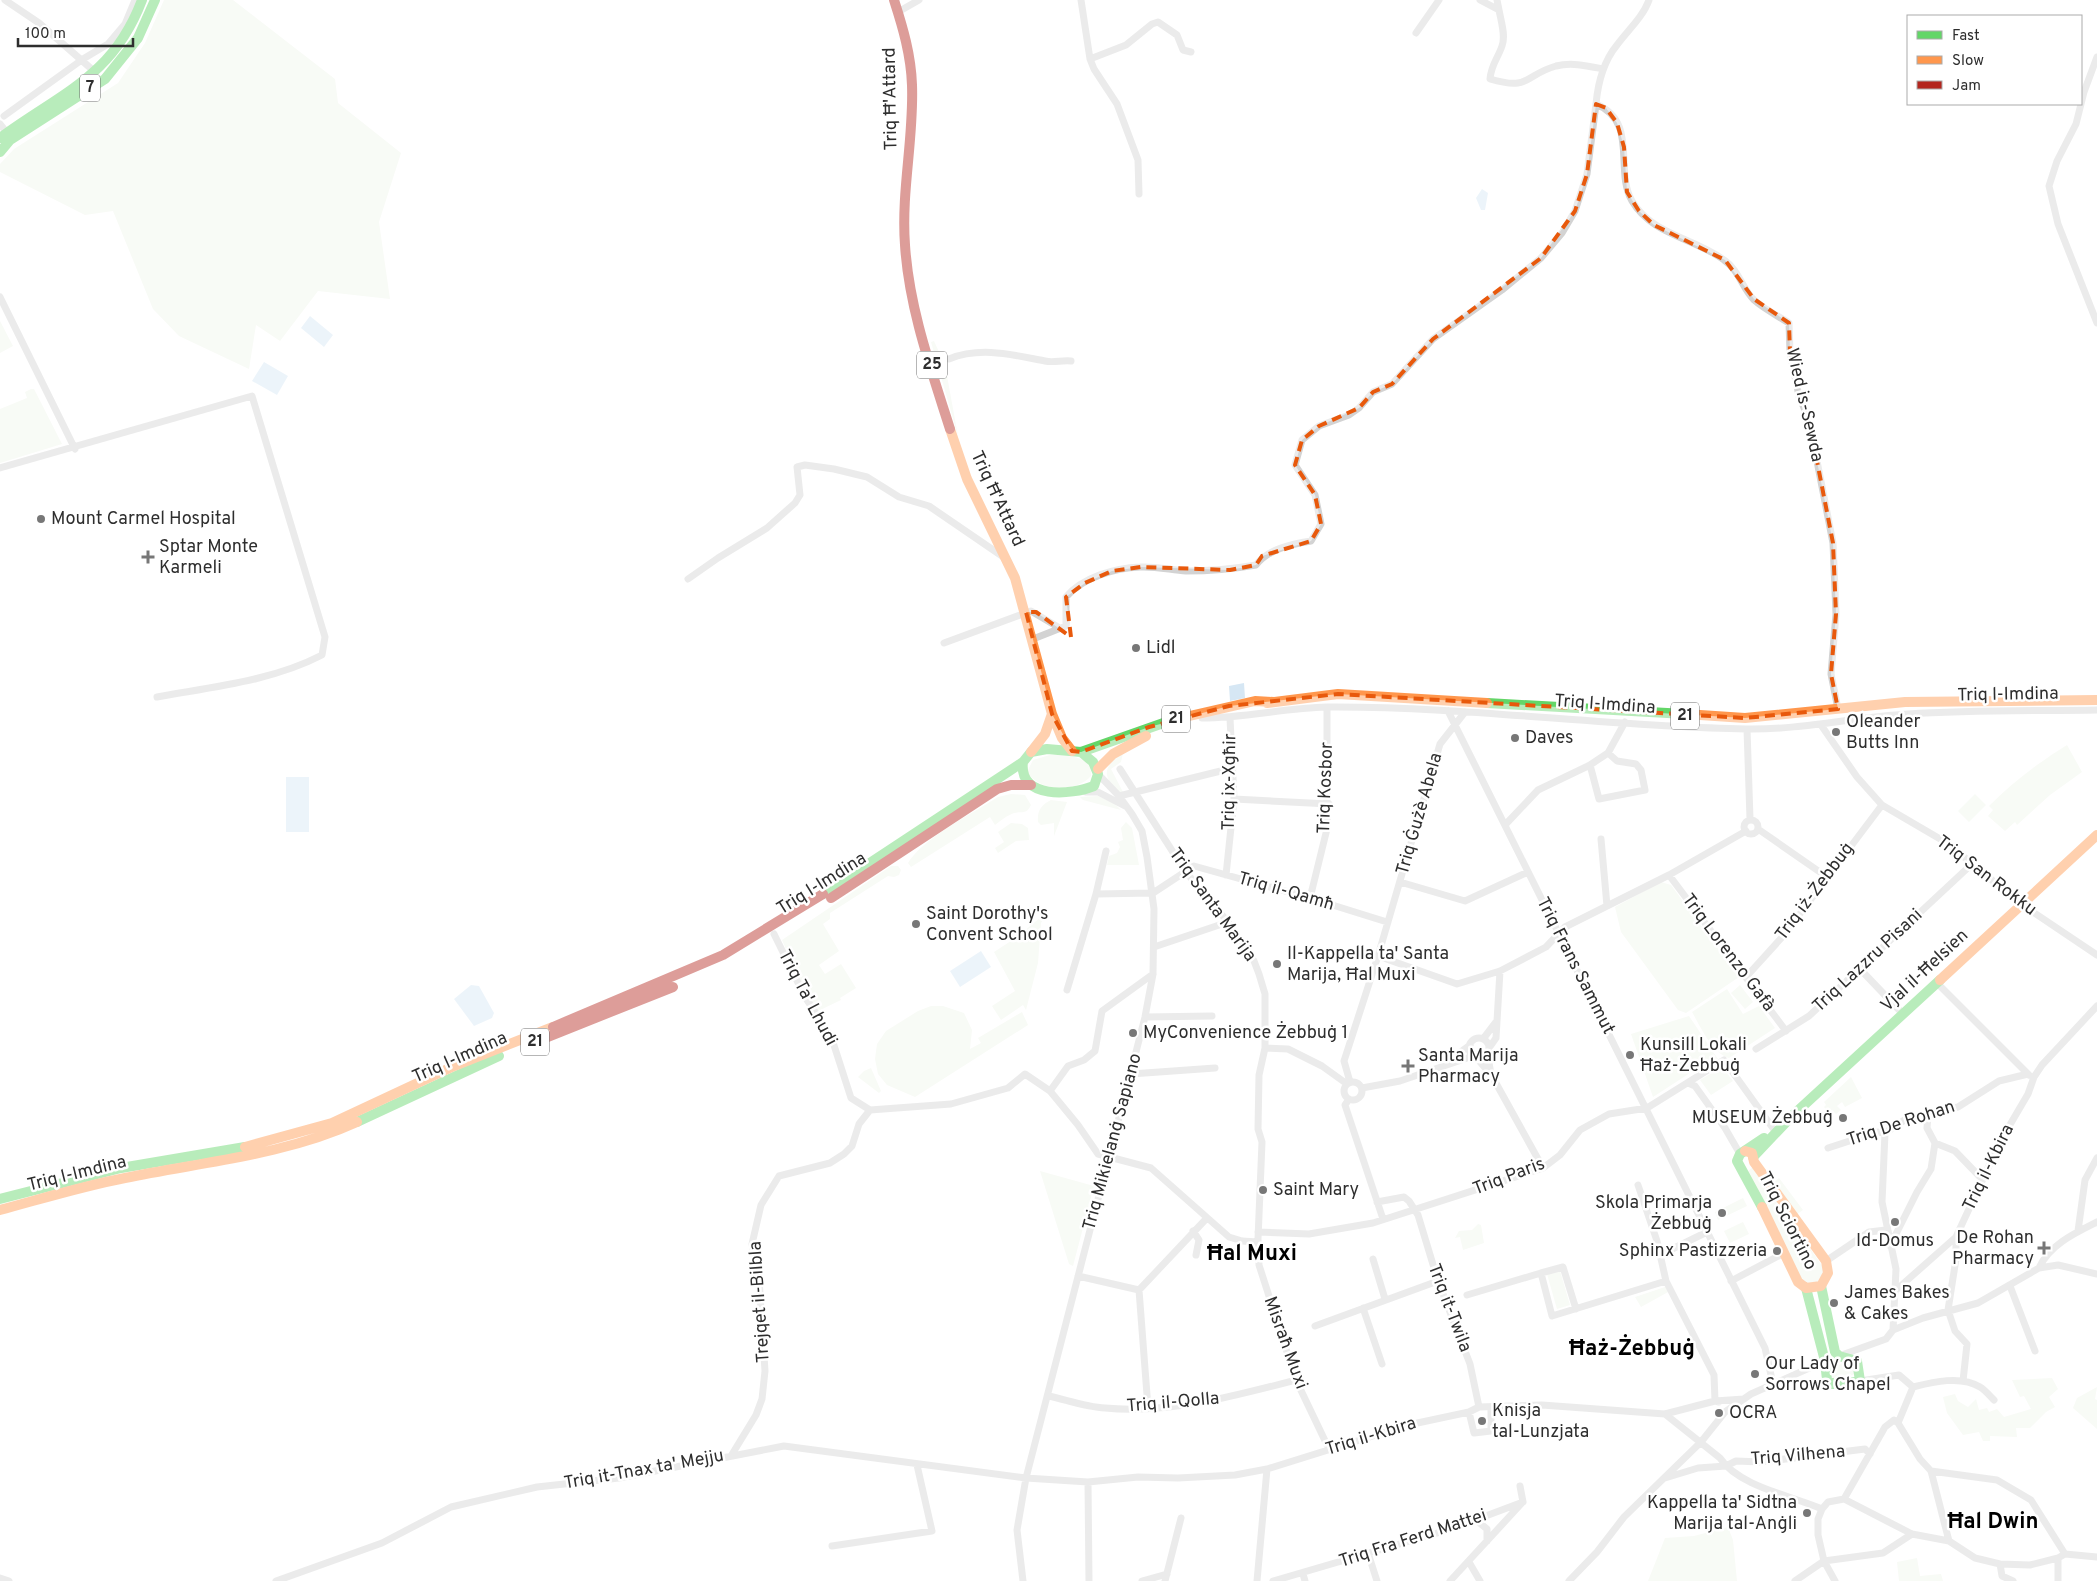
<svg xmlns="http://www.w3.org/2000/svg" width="2097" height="1581" font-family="Overpass,sans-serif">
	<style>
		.green { fill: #f0f5eb }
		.water { fill: #d6e7f4 }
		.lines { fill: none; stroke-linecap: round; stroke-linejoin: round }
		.street { stroke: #d3d3d3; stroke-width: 7 }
		.fast { stroke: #63d668; stroke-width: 10 }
		.slow { stroke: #ff974d; stroke-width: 10 }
		.jam { stroke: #b3261e; stroke-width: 10 }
		.marked { fill: none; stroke: #e8590c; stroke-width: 4; stroke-dasharray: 10 6; stroke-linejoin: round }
		.poi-dot { fill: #777; stroke: #fff; stroke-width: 2 }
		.labels { text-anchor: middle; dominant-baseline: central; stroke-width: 5; stroke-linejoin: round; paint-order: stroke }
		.shield { fill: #fff; stroke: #6d6d6d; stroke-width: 1 }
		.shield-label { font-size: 16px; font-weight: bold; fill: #2e2e2e }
		.street-label { font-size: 18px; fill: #2e2e2e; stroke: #fff }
		.poi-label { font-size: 18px; fill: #2e2e2e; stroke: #fff; text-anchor: start }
		.district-label { font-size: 22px; font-weight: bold; fill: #000; stroke: #fff }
	</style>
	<rect width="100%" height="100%" fill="#fff"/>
	<path class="green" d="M164 0H233L335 79 338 103 401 153 379 222 390 299 318 291 280 341 256 325 249 369 179 336 153 309 113 211 85 215 0 172V164L14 149 118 83 145 43Z
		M0 321 13 346 0 353Z
		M934 341 945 365 958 436 931 342Z
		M31 389H34L62 444 0 463V409L27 398 25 392Z
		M2067 745 2082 772 2050 795 2017 825 2015 822 2005 831 1988 816 1993 810 1989 806C2013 782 2038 763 2067 745Z
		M1124 749 1121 762 1111 769 1123 792H1119C1098 773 1107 766 1124 749Z
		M1050 755C1065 755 1093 755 1091 776 1076 793 1040 792 1027 772L1033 760Z
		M1011 794 1025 795 1031 805C1026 815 1023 811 1014 813 1008 815 1000 821 995 825L990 817 911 867 908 863C922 839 973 813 998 797Z
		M1975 794 1986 805 1969 822 1958 811Z
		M1098 796 1114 803 1121 810 1083 800 1080 797Z
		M1051 800 1067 802 1054 836V823L1041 825 1038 822C1037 811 1041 805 1051 800Z
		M1126 822 1132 828 1139 865H1107L1109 856 1117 853 1120 847 1118 842 1123 840 1121 828Z
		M1011 823 1022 824 1028 828 1029 840 1016 841 998 853 995 848 1004 842 998 832Z
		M891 866H898L901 870 899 875 894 877 888 876 830 913V919L823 924 839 951 819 965 825 974 841 964 856 988 840 998 841 1000 818 1011 806 995 782 940Z
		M1661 882 1671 885 1739 977 1686 1013 1678 1010 1621 932 1615 907Z
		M1047 912 1041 923 1038 963 1026 1010 1023 1005 1001 1020 992 1006 1015 991 994 952 1017 937Z
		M1740 985 1753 1002 1745 1009 1731 993Z
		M1727 989 1743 1014 1759 1006 1775 1028 1729 1058C1712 1053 1700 1026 1692 1012Z
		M931 1006H943L964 1013 972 1030 970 1049 981 1043 978 1038 1022 1012 1028 1025 915 1097 887 1085 878 1074 875 1059 877 1044 886 1031 918 1011Z
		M1689 1016 1718 1059 1690 1073 1653 1097 1631 1034Z
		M1722 1067 1733 1081 1711 1095 1700 1080Z
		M871 1068 881 1091 879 1093 858 1077 864 1071Z
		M1851 1077 1862 1098 1845 1107 1842 1102 1837 1106 1841 1110 1836 1114 1832 1110 1828 1112 1824 1107 1826 1105 1824 1102Z
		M1753 1167 1823 1267 1822 1282 1804 1285 1747 1172Z
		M1040 1171 1094 1186 1073 1266 1069 1264Z
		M1779 1178 1803 1210 1796 1215 1773 1183Z
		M1743 1198 1747 1206 1718 1220 1715 1212Z
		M1743 1222 1749 1234 1730 1243 1724 1231Z
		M1478 1224 1481 1225 1484 1243 1463 1250 1460 1237 1455 1238 1459 1231 1472 1230Z
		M1560 1271 1570 1305 1557 1309 1547 1274Z
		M1668 1286 1670 1291 1641 1307 1635 1297Z
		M1847 1361 1852 1362 1855 1374 1836 1381 1830 1376 1831 1369Z
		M2052 1378 2058 1389 2049 1397 2055 1407 2046 1412 2030 1428H2016L2017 1437 1990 1436V1441H1983L1979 1432 1963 1435 1947 1413 1943 1397 1955 1394 1958 1401 1968 1407 1976 1399 1979 1410 1987 1408 1989 1412 1997 1409 2004 1417 2031 1409 2024 1396 2020 1397 2012 1380Z
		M2097 1387 2095 1399 2097 1400V1429L2073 1408 2077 1398Z
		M1728 1527 1733 1540 1737 1581H1648L1665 1538 1694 1536Z
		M1917 1558 1920 1576 1941 1574 1943 1581H1899L1897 1562Z"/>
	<path class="water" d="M1482 189 1488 193 1485 210H1481L1476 198Z
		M310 316 333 335 324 347 301 328Z
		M264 362 288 376 277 395 252 381Z
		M1244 683 1245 698 1230 701 1229 686Z
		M286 777H309V832H286Z
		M981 951 991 967 960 987 950 971Z
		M471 985 479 986 494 1013 492 1018 474 1026 454 999Z"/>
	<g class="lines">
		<path class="street" d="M5 0 39 23 95 72
			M1081 0 1090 59 1126 45 1152 24 1158 22 1177 35 1183 50 1191 52
			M1480 0 1499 10C1501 21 1506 36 1502 46 1498 58 1491 65 1490 79 1531 91 1524 75 1556 66 1572 62 1588 66 1603 69
			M1497 0 1499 10
			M1649 0C1643 17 1628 30 1617 45 1603 62 1598 82 1596 104 1639 122 1614 170 1632 201 1652 235 1695 238 1724 260 1739 270 1742 288 1754 300 1764 309 1778 316 1789 323L1790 352 1799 396 1809 420 1833 543 1836 614 1831 674 1838 709
			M898 12 919 0
			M1416 33 1439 0
			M2097 57 2084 92 2076 124 2057 161 2049 186 2058 224 2097 323
			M1090 59 1094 69 1117 104 1138 160 1139 194
			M4 116 83 59 108 44 125 24 135 0
			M0 124 7 133
			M0 297 75 449
			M949 359C981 346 1013 355 1045 361 1053 363 1062 360 1071 361
			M0 468 252 396 325 637 322 655C272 681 212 687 157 697
			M688 579 718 558 767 528 795 503 800 495 797 467 805 465 834 469 867 477 899 497 929 506 1002 556
			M1033 639 1066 626V597C1083 577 1115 568 1140 567 1155 566 1171 570 1186 571 1210 571 1233 569 1256 565 1268 549 1292 544 1311 541L1321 524 1315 495 1295 465 1302 440 1319 426 1349 415 1359 408 1373 392 1392 384 1433 339 1502 290 1541 258 1562 233 1575 211 1587 174 1596 104
			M944 643 1031 611 1058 627
			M1448 711 1765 1348 1773 1384
			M1202 718C1244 718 1285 708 1327 707 1467 706 1607 727 1746 729 1801 730 1854 717 1908 714 1971 710 2034 711 2097 710
			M1821 725 1857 777 1882 805 1947 843 2021 904 2097 955
			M1747 729 1750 819
			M1590 765 1599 799 1645 790 1641 770 1636 764 1617 761 1608 753
			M1120 769 1185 871 1228 922 1254 961 1259 974 1265 994V1048L1259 1075 1258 1129 1262 1142 1258 1239 1259 1265 1296 1380 1329 1449
			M1086 792H1098L1125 806
			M1119 796 1233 768
			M1234 799 1329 804
			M1744 827a7 7 0 1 1 14 0a7 7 0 1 1-14 0Z
			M1505 825 1538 790 1590 765 1608 753 1625 722
			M1758 829 1827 877
			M1601 839 1607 906
			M1226 875 1234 799 1230 718
			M1669 875 1786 1031
			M1400 882 1465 901 1528 872
			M1096 894 1153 893 1194 866 1310 898 1387 922
			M1310 898 1327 829V707
			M774 934 805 997 831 1036 851 1098 870 1110
			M1154 947 1228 922
			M1378 956 1457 984 1500 971 1546 947 1565 927 1669 875 1746 831
			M1860 969 1902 1013
			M1746 977 1784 935 1882 805
			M1936 982 2029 1075
			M1067 990 1096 894 1106 851
			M1145 1017 1212 1016
			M1469 1048a10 10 0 1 1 20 0a10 10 0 1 1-20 0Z
			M1483 1039 1496 1022
			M1265 1048 1288 1049 1322 1066 1347 1084
			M1489 1048 1496 1038 1500 971
			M1756 1049 1809 1016 1973 863
			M1487 1052 1491 1074
			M1475 1056 1492 1076 1543 1168
			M1447 1062 1470 1045
			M1131 1074 1215 1068
			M1344 1091a9 9 0 1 1 18 0a9 9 0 1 1-18 0Z
			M1350 1082 1344 1061 1378 956 1440 744 1465 712
			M1688 1083 1695 1086 1725 1128 1740 1154
			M1362 1088 1400 1081 1473 1056
			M1050 1091 1068 1066 1084 1060 1095 1051 1102 1011 1153 974
			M1349 1099 1345 1105 1383 1219
			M870 1110 951 1104 1008 1088 1025 1074 1050 1091 1078 1125 1098 1154 1151 1168 1229 1237 1242 1241 1258 1242
			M1885 1133 1882 1202 1896 1269 1893 1330
			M1935 1143 1955 1151 1982 1179
			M1828 1148 1877 1132 1885 1133 1906 1119 1958 1107 1999 1081 2028 1074
			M1638 1185 1657 1241 1666 1281 1714 1375 1715 1401 1719 1402
			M1377 1202 1404 1197 1409 1201 1418 1215 1438 1281 1470 1364 1479 1407
			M1193 1231 1199 1240 1196 1255
			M2078 1231 2085 1180 2097 1158
			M1258 1232 1309 1234 1373 1223 1543 1168 1560 1155 1580 1130 1609 1114 1647 1108 1724 1060 1775 1131
			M1956 1237V1259L1948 1310 1955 1331 1967 1344 1963 1381
			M1890 1246 1917 1192 1931 1169 1935 1143 1927 1128 1928 1115
			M1660 1255 1707 1232
			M1373 1259 1385 1299
			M1826 1261 1869 1232 1886 1230
			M2039 1268C2049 1245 2075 1233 2097 1222
			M1541 1273 1563 1267 1576 1309
			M1078 1276 1139 1290 1206 1219
			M1731 1281 1784 1253
			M2010 1286 2035 1351
			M1139 1290 1148 1408
			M1895 1291 1956 1237 2001 1140 2028 1094 2034 1077 2042 1065 2097 1006
			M1467 1295 1541 1273 1552 1316 1666 1281
			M1363 1308 1382 1364
			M1315 1326 1438 1281
			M1839 1356 1886 1339 1893 1330 1923 1318 1978 1303 2039 1268 2058 1265 2097 1274
			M1860 1381 1899 1375 1913 1387
			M1913 1387 1898 1423 1920 1459 1931 1471 1949 1541
			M1913 1387C1933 1382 1961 1375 1980 1387 1985 1390 1990 1396 1994 1400
			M1049 1396C1067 1400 1086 1407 1105 1408 1169 1414 1235 1396 1296 1380
			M1469 1412 1474 1433 1491 1431V1408
			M1665 1414 1720 1458C1738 1486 1792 1496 1822 1509
			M731 1456 756 1415 762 1399 765 1371 759 1279 752 1244 761 1205 779 1176 830 1163 844 1154 852 1146 859 1124 870 1110
			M1931 1471 1997 1480 2031 1500 2065 1554
			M1665 1478 1698 1468 1726 1466 1736 1461 1761 1462 1865 1449 1870 1454
			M1088 1482 1089 1581
			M1520 1486 1523 1502
			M1844 1499 1885 1427 1894 1420 1898 1423
			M1476 1520 1487 1529V1541
			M832 1546 932 1531 917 1465
			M1368 1553 1377 1581
			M2058 1558V1581
			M1469 1562 1480 1581
			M2000 1564 2002 1576 2013 1581
			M1303 1574 1305 1581
			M0 1578 9 1581
			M276 1581 382 1543 451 1507 537 1487 619 1478 784 1446 1026 1478 1088 1482 1138 1477 1178 1478 1235 1475 1267 1469 1408 1425 1469 1412 1479 1407 1542 1405 1665 1414 1715 1401 1744 1399
			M1023 1581 1017 1530 1026 1478 1145 1017 1153 974 1154 909 1147 857 1142 831 1132 814 1119 796 1098 774
			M1142 1581 1167 1574
			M1165 1581 1181 1518
			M1257 1581 1267 1469
			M1273 1581 1451 1529 1523 1502
			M1450 1581 1521 1504
			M1569 1581 1597 1552 1624 1517 1701 1442 1725 1412 1751 1394 1825 1361
			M1795 1581 1824 1561 1883 1553 1912 1534
			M1835 1581 1824 1561 1818 1535V1519L1822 1509 1828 1502 1844 1499 1912 1534 1949 1541 1975 1558 2000 1564 2030 1565 2058 1558 2065 1554 2097 1557"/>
		<path class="fast" d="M0 138C61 93 113 77 142 0
			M0 152 10 140 105 79 138 38 155 0
			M1487 703 1685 714
			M1023 762C1018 800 1072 795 1094 786L1098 774 1093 762 1081 752
			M823 894 1023 762 1031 752 1047 749 1081 752 1172 720
			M357 1122 499 1056
			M1753 1157 1791 1117 1940 980
			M0 1199 121 1168 245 1147
			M1762 1207 1737 1161 1740 1154 1764 1138
			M1806 1288 1825 1361 1827 1380 1833 1384 1860 1381 1857 1361 1839 1356 1835 1352 1821 1286"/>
		<path class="slow" d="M950 429 967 479 1015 578 1052 714 1062 738 1072 751
			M1267 703 1338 694 1487 703
			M1685 714 1745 718 1905 702 2097 700
			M1172 720 1255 701 1274 702
			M1031 752 1045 734 1052 714
			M1098 769 1113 754 1146 736
			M1940 980 2097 835
			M245 1147 332 1123 454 1066 553 1027
			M1745 1151 1752 1153 1754 1162 1826 1261 1828 1273 1821 1286 1806 1288 1798 1282 1762 1207
			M0 1210C41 1199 83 1186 125 1178 203 1162 285 1155 357 1122"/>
		<path class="jam" d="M894 0C903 28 911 55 912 85 914 138 901 191 905 245 909 308 931 369 950 429
			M831 898 997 789 1011 785H1031
			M553 1027 723 955 823 894
			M540 1040 673 987"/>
	</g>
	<path d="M0 0H2097V1581H0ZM1596 104 1606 108 1617 123 1624 147 1627 192 1639 211 1654 225 1725 260 1754 299 1789 323 1790 352 1809 420 1833 543 1836 614 1831 674 1838 709 1745 718 1338 694 1229 706 1149 727 1081 752 1072 751 1052 714 1026 612H1036L1071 637 1066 597 1085 583 1112 571 1141 567 1230 570 1256 565 1262 556 1311 541 1321 524 1315 495 1295 465 1302 440 1319 426 1359 408 1373 392 1392 384 1433 339 1541 258 1575 211 1587 174Z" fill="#fff" fill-opacity=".55" fill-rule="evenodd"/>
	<path class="marked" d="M1596 104 1606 108 1617 123 1624 147 1627 192 1639 211 1654 225 1725 260 1754 299 1789 323 1790 352 1809 420 1833 543 1836 614 1831 674 1838 709 1745 718 1338 694 1229 706 1149 727 1081 752 1072 751 1052 714 1026 612H1036L1071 637 1066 597 1085 583 1112 571 1141 567 1230 570 1256 565 1262 556 1311 541 1321 524 1315 495 1295 465 1302 440 1319 426 1359 408 1373 392 1392 384 1433 339 1541 258 1575 211 1587 174Z"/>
	<g class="poi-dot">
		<circle cx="41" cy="519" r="5"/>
		<path d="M145.5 549.5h5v5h5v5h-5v5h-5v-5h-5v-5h5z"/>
		<circle cx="1136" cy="648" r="5"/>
		<circle cx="1836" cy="732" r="5"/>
		<circle cx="1515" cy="738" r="5"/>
		<circle cx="916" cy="924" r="5"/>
		<circle cx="1277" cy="964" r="5"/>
		<circle cx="1133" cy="1033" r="5"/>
		<circle cx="1630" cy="1055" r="5"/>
		<path d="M1405.5 1058.5h5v5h5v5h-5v5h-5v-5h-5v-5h5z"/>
		<circle cx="1843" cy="1118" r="5"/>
		<circle cx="1263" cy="1190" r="5"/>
		<circle cx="1722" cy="1213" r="5"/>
		<circle cx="1895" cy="1222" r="5"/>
		<path d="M2041.5 1240.5h5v5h5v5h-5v5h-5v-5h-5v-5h5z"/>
		<circle cx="1777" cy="1251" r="5"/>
		<circle cx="1834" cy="1303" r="5"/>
		<circle cx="1755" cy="1374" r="5"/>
		<circle cx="1719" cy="1413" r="5"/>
		<circle cx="1482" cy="1421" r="5"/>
		<circle cx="1807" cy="1513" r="5"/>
	</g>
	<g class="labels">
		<g class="shield">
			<rect x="80" y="74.5" width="20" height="27" rx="4"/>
			<rect x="917" y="351.5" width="30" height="27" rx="4"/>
			<rect x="1671" y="702.5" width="28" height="27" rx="4"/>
			<rect x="1162" y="705.5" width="28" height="27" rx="4"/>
			<rect x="521" y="1028.5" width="28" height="27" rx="4"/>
		</g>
		<g class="shield-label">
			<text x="90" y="88">7</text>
			<text x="932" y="365">25</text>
			<text x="1685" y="716">21</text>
			<text x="1176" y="719">21</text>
			<text x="535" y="1042">21</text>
		</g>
		<g class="street-label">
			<text transform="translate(891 99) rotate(-91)">Triq Ħ'Attard</text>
			<text transform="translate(1804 405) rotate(77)">Wied is-Sewda</text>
			<text transform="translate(997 499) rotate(65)">Triq Ħ'Attard</text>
			<text transform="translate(2008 695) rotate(-1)">Triq l-Imdina</text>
			<text transform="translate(1605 705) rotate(4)">Triq l-Imdina</text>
			<text transform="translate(1230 782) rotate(-89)">Triq ix-Xgħir</text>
			<text transform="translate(1326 788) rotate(-88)">Triq Kosbor</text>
			<text transform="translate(1420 814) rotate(-74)">Triq Ġużè Abela</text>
			<text transform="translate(1986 876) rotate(37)">Triq San Rokku</text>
			<text transform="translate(822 884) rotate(-32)">Triq l-Imdina</text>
			<text transform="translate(1286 892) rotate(16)">Triq il-Qamħ</text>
			<text transform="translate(1815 892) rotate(-53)">Triq iż-Żebbuġ</text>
			<text transform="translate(1212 905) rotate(54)">Triq Santa Marija</text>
			<text transform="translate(1728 953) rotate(53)">Triq Lorenzo Gafà</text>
			<text transform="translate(1868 961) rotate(-43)">Triq Lazzru Pisani</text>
			<text transform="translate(1575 966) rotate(63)">Triq Frans Sammut</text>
			<text transform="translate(1925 971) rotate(-43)">Vjal il-Ħelsien</text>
			<text transform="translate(807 998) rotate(62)">Triq Ta' Lhudi</text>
			<text transform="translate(460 1058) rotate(-24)">Triq l-Imdina</text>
			<text transform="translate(1901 1124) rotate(-18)">Triq De Rohan</text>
			<text transform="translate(1113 1142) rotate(-75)">Triq Mikielanġ Sapiano</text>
			<text transform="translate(1989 1168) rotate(-64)">Triq il-Kbira</text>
			<text transform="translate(77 1174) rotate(-14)">Triq l-Imdina</text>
			<text transform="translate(1509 1177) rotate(-21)">Triq Paris</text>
			<text transform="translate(1787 1221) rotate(63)">Triq Sciortino</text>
			<text transform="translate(760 1302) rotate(-94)">Trejqet il-Bilbla</text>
			<text transform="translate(1449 1308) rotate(69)">Triq it-Twila</text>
			<text transform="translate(1285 1343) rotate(70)">Misraħ Muxi</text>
			<text transform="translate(1173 1403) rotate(-5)">Triq il-Qolla</text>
			<text transform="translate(1371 1437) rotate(-17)">Triq il-Kbira</text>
			<text transform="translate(1798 1456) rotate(-5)">Triq Vilhena</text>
			<text transform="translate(644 1470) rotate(-10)">Triq it-Tnax ta' Mejju</text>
			<text transform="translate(1413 1539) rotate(-18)">Triq Fra Ferd Mattei</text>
		</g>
		<g class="poi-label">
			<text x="51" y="519">Mount Carmel Hospital</text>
			<text x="159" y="547">Sptar Monte<tspan x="159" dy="21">Karmeli</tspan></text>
			<text x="1146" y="648">Lidl</text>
			<text x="1846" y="722">Oleander<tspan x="1846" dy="21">Butts Inn</tspan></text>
			<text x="1525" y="738">Daves</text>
			<text x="926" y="914">Saint Dorothy's<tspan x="926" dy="21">Convent School</tspan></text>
			<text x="1287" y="954">Il-Kappella ta' Santa<tspan x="1287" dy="21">Marija, Ħal Muxi</tspan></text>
			<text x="1143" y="1033">MyConvenience Żebbuġ 1</text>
			<text x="1640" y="1045">Kunsill Lokali<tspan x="1640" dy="21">Ħaż-Żebbuġ</tspan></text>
			<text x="1418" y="1056">Santa Marija<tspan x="1418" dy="21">Pharmacy</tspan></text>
			<text x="1833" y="1118" text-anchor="end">MUSEUM Żebbuġ</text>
			<text x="1273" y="1190">Saint Mary</text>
			<text x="1712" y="1203" text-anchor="end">Skola Primarja<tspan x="1712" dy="21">Żebbuġ</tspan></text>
			<text x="2034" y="1238" text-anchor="end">De Rohan<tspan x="2034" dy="21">Pharmacy</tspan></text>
			<text x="1895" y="1241" text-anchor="middle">Id-Domus</text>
			<text x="1767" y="1251" text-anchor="end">Sphinx Pastizzeria</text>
			<text x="1844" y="1293">James Bakes<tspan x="1844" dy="21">&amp; Cakes</tspan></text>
			<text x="1765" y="1364">Our Lady of<tspan x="1765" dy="21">Sorrows Chapel</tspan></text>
			<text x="1492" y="1411">Knisja<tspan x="1492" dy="21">tal-Lunzjata</tspan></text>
			<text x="1729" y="1413">OCRA</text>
			<text x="1797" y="1503" text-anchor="end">Kappella ta' Sidtna<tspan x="1797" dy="21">Marija tal-Anġli</tspan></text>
		</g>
		<g class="district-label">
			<text x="1252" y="1254">Ħal Muxi</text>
			<text x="1632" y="1349">Ħaż-Żebbuġ</text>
			<text x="1993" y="1522">Ħal Dwin</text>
		</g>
	</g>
	<rect x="1907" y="15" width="175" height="90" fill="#ffffff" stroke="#ababab"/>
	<rect x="1917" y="31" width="25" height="8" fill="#63d668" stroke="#ababab"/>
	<text x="1952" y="40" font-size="15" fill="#2e2e2e">Fast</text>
	<rect x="1917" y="56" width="25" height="8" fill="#ff974d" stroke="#ababab"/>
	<text x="1952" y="65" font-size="15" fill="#2e2e2e">Slow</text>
	<rect x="1917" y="81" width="25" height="8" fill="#b3261e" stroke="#ababab"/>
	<text x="1952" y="90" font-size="15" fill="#2e2e2e">Jam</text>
	<path d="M18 38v8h115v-8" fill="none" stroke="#2e2e2e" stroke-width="2.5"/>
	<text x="25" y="38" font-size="15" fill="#2e2e2e" stroke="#ffffff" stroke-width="4" paint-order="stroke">100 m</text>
</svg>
